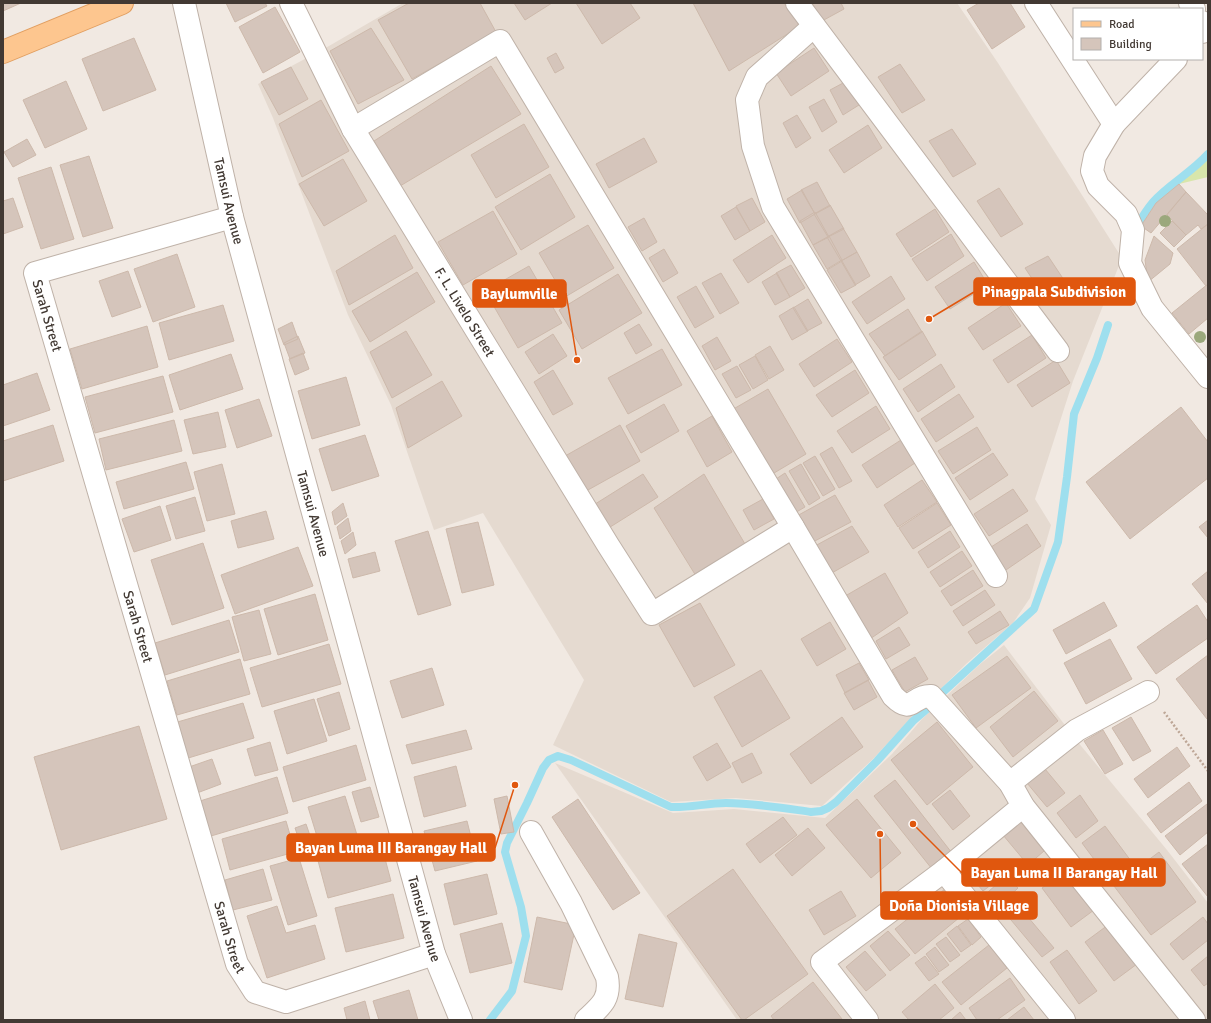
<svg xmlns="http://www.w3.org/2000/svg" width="1211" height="1023" font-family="Signika,sans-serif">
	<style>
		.residential { fill: #e5dad0 }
		.green { fill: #d8e6ab }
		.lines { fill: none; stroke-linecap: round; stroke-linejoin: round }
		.stream { stroke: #9edfee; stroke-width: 8 }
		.building { fill: #d5c5bb; stroke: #cdb9ab }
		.minor-casing { stroke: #bfb2a8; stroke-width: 24 }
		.major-casing { stroke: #e19e60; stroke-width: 24 }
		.path { stroke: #bea797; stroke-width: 2.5; stroke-dasharray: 2 2; stroke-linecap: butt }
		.minor { stroke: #fff; stroke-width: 22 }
		.major { stroke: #fdc68f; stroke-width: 22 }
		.tree { fill: #9ba87c }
		.labels { text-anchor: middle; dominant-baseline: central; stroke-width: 3; stroke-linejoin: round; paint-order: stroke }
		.street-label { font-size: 14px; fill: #423933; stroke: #fff }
		.leader { fill: none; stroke: #e0570e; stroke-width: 1.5 }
		.callout-dot { fill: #e0570e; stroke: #fff; stroke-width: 1.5 }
		.callout { fill: #e0570e; stroke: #e0570e; stroke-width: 1.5 }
		.callout-label { font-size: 15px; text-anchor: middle; font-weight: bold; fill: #fff }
	</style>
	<rect width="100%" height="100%" fill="#f1e9e2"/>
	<path class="residential" d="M403 3H957L998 63 1122 258 1073 381 1035 499 1051 525 1030 598 1013 623 967 663 908 721 873 759 822 806 736 798 671 802 553 745 584 680 483 513 434 530 391 405 348 315 273 118 258 84 329 46Z
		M1004 645 1077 741 1167 850 1208 903V1020H737L659 909 555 763 673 813 734 809 825 818 892 754 922 719 979 665Z"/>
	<path class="green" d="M1208 149V177L1179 184 1174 179 1192 166Z"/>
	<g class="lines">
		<path class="stream" d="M1137 226C1142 217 1147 209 1153 202 1169 184 1191 173 1208 154
			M943 692 1034 609 1058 542 1067 477 1074 414 1097 358 1108 325
			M490 1020 512 991 526 936 521 907 505 852 507 843 527 803 543 768 549 760 558 756 571 760 671 807C689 808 707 803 726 803 754 803 783 808 811 812L821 811 828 808 836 802 877 761 913 721 927 709"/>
	</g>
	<path class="building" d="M3 3H21L3 11Z
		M226 3H265L267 6 235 22Z
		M409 3H480L496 32 412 79 378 20Z
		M514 3H552L525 20Z
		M576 3H630L640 18 602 44Z
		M693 3H784L800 26 729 71Z
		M812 3H841L844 9 822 21Z
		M979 3H1010L1025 27 992 49 967 10Z
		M275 7 300 52 263 73 239 27Z
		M371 28 404 80 358 104 330 51Z
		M134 38 156 90 103 111 82 59Z
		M814 48 829 71 791 96 776 73Z
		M556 53 564 68 555 73 547 58Z
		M900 64 925 100 902 113 878 77Z
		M491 66 521 114 400 186 374 141Z
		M291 67 308 99 279 115 261 82Z
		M66 81 87 129 45 148 23 100Z
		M845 82 859 105 843 115 830 90Z
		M824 99 837 122 822 132 809 107Z
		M321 100 349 151 302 177 279 124Z
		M797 115 811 138 796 148 783 123Z
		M524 124 549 167 496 198 471 155Z
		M868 125 882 148 844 173 829 150Z
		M952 129 976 164 953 177 929 141Z
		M644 138 657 162 609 188 596 164Z
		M27 139 36 155 13 167 4 152Z
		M89 156 113 228 83 237 60 165Z
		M343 159 367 201 324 226 299 184Z
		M51 167 74 239 41 249 18 178Z
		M550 174 575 217 521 250 495 207Z
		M817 182 830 206 815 214 801 190Z
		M1179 184 1186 192 1151 233 1141 226 1156 203Z
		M999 188 1023 224 1001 237 977 201Z
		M802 190 815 214 800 223 787 199Z
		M1186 192 1208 215V224L1201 229 1198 225 1186 235 1167 215Z
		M13 198 23 227 3 234V201Z
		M752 198 765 222 750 231 736 206Z
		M830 205 844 229 828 237 814 214Z
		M736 207 750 231 735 240 721 216Z
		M935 209 949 232 911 257 896 234Z
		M493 211 517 254 463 285 438 242Z
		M815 212 829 237 813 245 800 221Z
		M644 218 657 242 642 251 628 227Z
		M1172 221 1186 235 1174 247 1160 233Z
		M1208 224V284L1206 286 1177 249Z
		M588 225 614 268 565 297 539 253Z
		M843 228 857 252 841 261 827 237Z
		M951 234 964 256 927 281 912 259Z
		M395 235 413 268 349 305 336 271Z
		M772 235 786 258 748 283 733 260Z
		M829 236 842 260 827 269 813 245Z
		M1154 236 1173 253 1170 264 1148 282 1145 260Z
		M664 249 678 273 663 282 649 258Z
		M857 252 870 276 855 285 841 261Z
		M177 254 195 307 153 322 134 269Z
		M1048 256 1072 292 1049 304 1025 268Z
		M842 261 856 285 841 293 827 270Z
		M974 262 988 285 950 309 935 287Z
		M791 265 805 288 790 297 776 273Z
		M529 266 562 323 518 348 485 291Z
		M128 271 141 307 112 317 99 281Z
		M417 272 435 302 370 342 352 311Z
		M721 273 739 303 720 314 702 283Z
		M777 273 790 297 775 305 762 282Z
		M618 274 642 313 582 349 559 310Z
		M891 276 905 299 867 324 852 302Z
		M1208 284V318L1189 334 1172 313Z
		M696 286 714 317 695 328 677 297Z
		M808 299 822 323 807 331 793 308Z
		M1006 303 1021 326 983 350 968 328Z
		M223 305 234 341 169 360 159 323Z
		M794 307 808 331 792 340 779 316Z
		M908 309 922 332 885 356 869 334Z
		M292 322 298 339 284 345 278 329Z
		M639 324 652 345 636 354 624 333Z
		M147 326 158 367 82 389 70 349Z
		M406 331 432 375 392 398 370 352Z
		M922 331 936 355 899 380 883 357Z
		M553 334 567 356 539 374 525 352Z
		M1032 335 1046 358 1008 383 993 360Z
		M298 336 305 353 290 359 284 343Z
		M717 337 731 361 715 370 702 346Z
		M837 339 852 362 814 387 799 364Z
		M770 346 784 370 769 379 755 355Z
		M662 349 682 385 628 414 608 378Z
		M303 353 309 369 295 375 289 359Z
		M231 354 243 389 180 410 169 375Z
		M755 356 768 380 753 389 739 365Z
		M1056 360 1070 383 1032 407 1017 385Z
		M941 364 955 387 918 412 903 389Z
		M737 366 751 390 736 398 722 374Z
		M553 370 573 404 553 415 534 382Z
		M855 370 869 393 832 417 816 395Z
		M37 373 50 410 3 426V385Z
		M163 376 173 412 95 433 85 397Z
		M346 377 360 425 312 439 298 391Z
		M442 381 462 416 408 448 396 408Z
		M768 389 806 454 769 476 730 411Z
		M959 394 974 417 936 442 921 419Z
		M259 399 272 436 237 448 225 410Z
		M664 404 679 431 641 453 626 426Z
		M876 406 890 429 852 453 837 431Z
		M1181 407 1208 442V478L1130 539 1086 482Z
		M218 412 226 447 193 454 184 420Z
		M712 416 732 452 707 467 687 431Z
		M174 420 182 451 106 470 99 439Z
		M53 425 64 461 3 481V441Z
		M620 425 640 461 579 495 558 460Z
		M977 427 991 450 953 474 938 451Z
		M365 435 379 476 332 491 319 449Z
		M901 440 915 463 877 488 862 465Z
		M832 447 852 481 839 488 820 454Z
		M993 453 1008 475 970 500 955 478Z
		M815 456 835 489 823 496 803 463Z
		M186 462 194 489 124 509 116 482Z
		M222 464 235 514 207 521 194 472Z
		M801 464 820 498 809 505 789 471Z
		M785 473 805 507 793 514 773 481Z
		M643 474 658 497 607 529 592 506Z
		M704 474 745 544 696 576 654 508Z
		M922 480 937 502 898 527 884 505Z
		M1013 489 1028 511 989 536 974 514Z
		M835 495 851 522 811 543 795 517Z
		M195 497 205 531 176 539 166 506Z
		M763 499 774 519 754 530 743 510Z
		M343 503 347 516 335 525 332 512Z
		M937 503 951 525 913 549 899 528Z
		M160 506 171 540 134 552 122 519Z
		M266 511 274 539 238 548 231 521Z
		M348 518 351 531 340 539 337 527Z
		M1208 520V538L1199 527Z
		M478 522 494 585 462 593 446 529Z
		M1027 524 1041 546 1003 572 988 549Z
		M852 526 869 552 830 574 813 547Z
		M428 531 451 605 418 615 395 541Z
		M950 531 960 547 928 568 918 552Z
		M353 532 356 545 345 554 341 541Z
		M203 543 224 608 172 625 151 560Z
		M298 547 313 586 235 614 221 575Z
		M962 551 972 566 940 587 930 572Z
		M375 552 380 571 353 578 348 559Z
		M973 570 983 586 951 606 941 591Z
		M1208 571V604L1192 584Z
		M885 573 908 613 867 641 840 599Z
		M985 590 995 605 963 626 953 611Z
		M315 594 328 640 278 655 264 609Z
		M1104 602 1117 626 1066 654 1053 630Z
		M700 603 735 665 694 687 659 625Z
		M1197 605 1208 622V638L1156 674 1137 647Z
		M259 610 271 654 244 661 232 617Z
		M1000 611 1009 625 976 644 968 632Z
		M229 620 239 652 165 675 155 643Z
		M830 622 846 649 817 666 801 639Z
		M899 627 910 645 886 659 876 641Z
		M1110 639 1132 679 1086 704 1064 663Z
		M329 644 341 684 262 707 250 668Z
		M1208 655V718L1207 719 1176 679Z
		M1007 656 1031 688 976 728 952 695Z
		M915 657 928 679 905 692 892 670Z
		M240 659 250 694 177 715 167 681Z
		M859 663 869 680 845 693 836 675Z
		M432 668 444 705 402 718 390 681Z
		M761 670 790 718 742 747 714 697Z
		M868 680 877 697 854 710 844 693Z
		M1034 691 1058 721 1013 757 990 727Z
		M339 692 350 729 329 736 317 699Z
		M314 699 327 741 287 754 274 711Z
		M243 703 254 738 185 759 174 723Z
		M842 717 863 747 811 784 790 754Z
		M1131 717 1151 751 1133 761 1112 728Z
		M937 722 973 767 927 805 891 760Z
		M139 726 167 819 61 850 34 757Z
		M466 730 472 749 412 764 406 745Z
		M1103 730 1123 764 1105 774 1084 741Z
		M270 742 278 770 255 776 247 749Z
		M717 743 731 767 707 781 693 757Z
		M356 745 366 780 293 802 283 767Z
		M1177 747 1190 766 1148 798 1134 779Z
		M752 753 762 773 742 783 732 763Z
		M212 759 221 784 197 793 189 767Z
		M456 766 466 806 424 817 414 777Z
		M1045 769 1065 793 1047 807 1027 783Z
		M277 777 288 813 211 836 200 801Z
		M895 780 952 853 932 869 874 796Z
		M1189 782 1202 801 1161 833 1147 814Z
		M370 787 379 817 361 822 352 792Z
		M950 790 970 816 953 830 932 804Z
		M1080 795 1098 821 1076 838 1057 813Z
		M345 796 357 835 320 846 308 807Z
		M507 796 514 832 501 834 494 799Z
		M578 799 640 893 613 910 552 817Z
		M857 799 901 853 871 878 826 825Z
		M1207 804 1208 832 1180 855 1165 836Z
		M783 817 797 835 760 863 746 844Z
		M286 821 295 852 230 870 222 839Z
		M467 821 477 861 435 871 424 831Z
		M1020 821 1044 851 1028 865 1003 835Z
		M306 824 315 850 304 854 295 828Z
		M1105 826 1134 865 1111 882 1082 843Z
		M808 828 825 848 792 876 775 855Z
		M380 840 391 881 328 898 317 857Z
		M1208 844V897L1182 864Z
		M1159 852 1196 902 1151 935 1114 886Z
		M974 854 996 881 983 891 961 865Z
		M299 858 317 916 288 925 270 866Z
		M263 869 272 900 233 910 225 880Z
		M733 869 808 974 744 1020H742L667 916Z
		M1065 871 1094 910 1071 927 1042 888Z
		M487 874 497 914 454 925 444 884Z
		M1006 876 1018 888 1000 905 988 892Z
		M945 889 965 913 915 954 895 929Z
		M841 891 856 916 824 935 809 910Z
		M393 894 404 938 346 952 335 908Z
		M1017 904 1054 948 1042 957 1006 914Z
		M277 906 286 933 315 925 325 959 267 978 247 916Z
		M537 917 576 925 562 990 524 982Z
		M1203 917 1208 924V940L1183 960 1170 944Z
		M968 919 981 937 972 945 958 926Z
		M502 923 512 963 470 973 460 934Z
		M1108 925 1137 964 1114 981 1085 942Z
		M957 926 971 945 961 952 947 934Z
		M888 931 910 955 890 971 870 946Z
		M639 934 677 943 663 1007 625 999Z
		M946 937 960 955 950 962 936 944Z
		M989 945 1007 968 961 1005 942 982Z
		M935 947 949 965 939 972 926 954Z
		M1067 950 1097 991 1079 1004 1050 962Z
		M865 951 886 975 866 991 846 967Z
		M925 956 939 974 929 981 915 963Z
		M1208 956V983L1204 986 1191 970Z
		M1010 978 1025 1000 997 1020H977L969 1008Z
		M813 982 842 1019 774 1020 771 1016Z
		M935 984 954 1008 939 1020H909L902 1012Z
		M409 990 418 1020H379L373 1001Z
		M365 1001 370 1020H347L344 1008Z
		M1024 1007 1034 1020H1007Z
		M960 1012 966 1020H951Z"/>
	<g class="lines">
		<g class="minor-casing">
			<g id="minor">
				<path id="s1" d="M184 3 232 217 434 954 461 1020"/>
				<path id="s2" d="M291 3 353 129 608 545 652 614 793 527"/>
				<path d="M797 3 1058 351"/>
				<path d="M1036 3 1114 124"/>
				<path d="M1190 3 1194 9"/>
				<path d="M1202 22 1206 28 1202 32"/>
				<path d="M814 26 757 77 747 100 753 146 773 207 996 576"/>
				<path d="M1176 59 1114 124 1095 156 1092 171 1098 186 1126 214 1133 230 1130 263 1152 308 1208 377"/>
				<path d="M353 129 500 41 793 527 893 696C913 716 911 695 931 696L1010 783 1023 806 1194 1020"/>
				<path id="s3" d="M232 217 35 273 237 964 255 992 286 1002 434 954"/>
				<path d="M1010 783 1077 730 1148 692"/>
				<path d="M531 832 571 903 607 977C611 999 601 1006 586 1020"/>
				<path d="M944 871 1023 806"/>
				<path d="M867 1020 822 962 944 871 1064 1020"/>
			</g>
		</g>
		<g class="major-casing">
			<path id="major" d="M3 52 122 3"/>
		</g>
		<path class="path" d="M1164 712 1208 771"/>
		<use href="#minor" class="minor"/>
		<use href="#major" class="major"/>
	</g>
	<g class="tree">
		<circle cx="1165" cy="221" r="6"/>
		<circle cx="1200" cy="337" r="6"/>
	</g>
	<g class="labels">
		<g class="street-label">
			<text stroke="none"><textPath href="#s1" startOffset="203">Tamsui Avenue</textPath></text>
			<text stroke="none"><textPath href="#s2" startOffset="355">F. L. Livelo Street</textPath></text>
			<text stroke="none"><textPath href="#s3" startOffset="249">Sarah Street</textPath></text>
			<text stroke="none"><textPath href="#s1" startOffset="527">Tamsui Avenue</textPath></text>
			<text stroke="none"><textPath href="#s3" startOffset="573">Sarah Street</textPath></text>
			<text stroke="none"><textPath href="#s1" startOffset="947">Tamsui Avenue</textPath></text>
			<text stroke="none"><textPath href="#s3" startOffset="897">Sarah Street</textPath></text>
		</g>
	</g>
	<path class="leader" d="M929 319L974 292M577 360L566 293M515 785L495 848M913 824L962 873M880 834L881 906"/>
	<g class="callout-dot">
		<circle cx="929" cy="319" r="4"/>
		<circle cx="577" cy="360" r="4"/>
		<circle cx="515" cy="785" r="4"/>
		<circle cx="913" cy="824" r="4"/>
		<circle cx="880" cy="834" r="4"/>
	</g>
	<g class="callout">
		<rect x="974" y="278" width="161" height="27" rx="4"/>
		<rect x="473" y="280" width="93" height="27" rx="4"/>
		<rect x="287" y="834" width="208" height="27" rx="4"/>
		<rect x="962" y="859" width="203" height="27" rx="4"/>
		<rect x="881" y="892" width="156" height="27" rx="4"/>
	</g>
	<g class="callout-label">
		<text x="1054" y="297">Pinagpala Subdivision</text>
		<text x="519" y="299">Baylumville</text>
		<text x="391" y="853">Bayan Luma III Barangay Hall</text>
		<text x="1064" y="878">Bayan Luma II Barangay Hall</text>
		<text x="959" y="911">Doña Dionisia Village</text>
	</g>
	<rect width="1211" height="1023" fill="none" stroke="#423933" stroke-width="8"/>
	<rect x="1073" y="8" width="130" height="52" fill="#ffffff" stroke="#b3b0ad"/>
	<rect x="1081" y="21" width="20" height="6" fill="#fdc68f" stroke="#b3b0ad"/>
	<text x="1109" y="28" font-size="12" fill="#423933">Road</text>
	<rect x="1081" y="38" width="20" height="12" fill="#d5c5bb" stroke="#b3b0ad"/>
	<text x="1109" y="48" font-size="12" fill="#423933">Building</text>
</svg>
